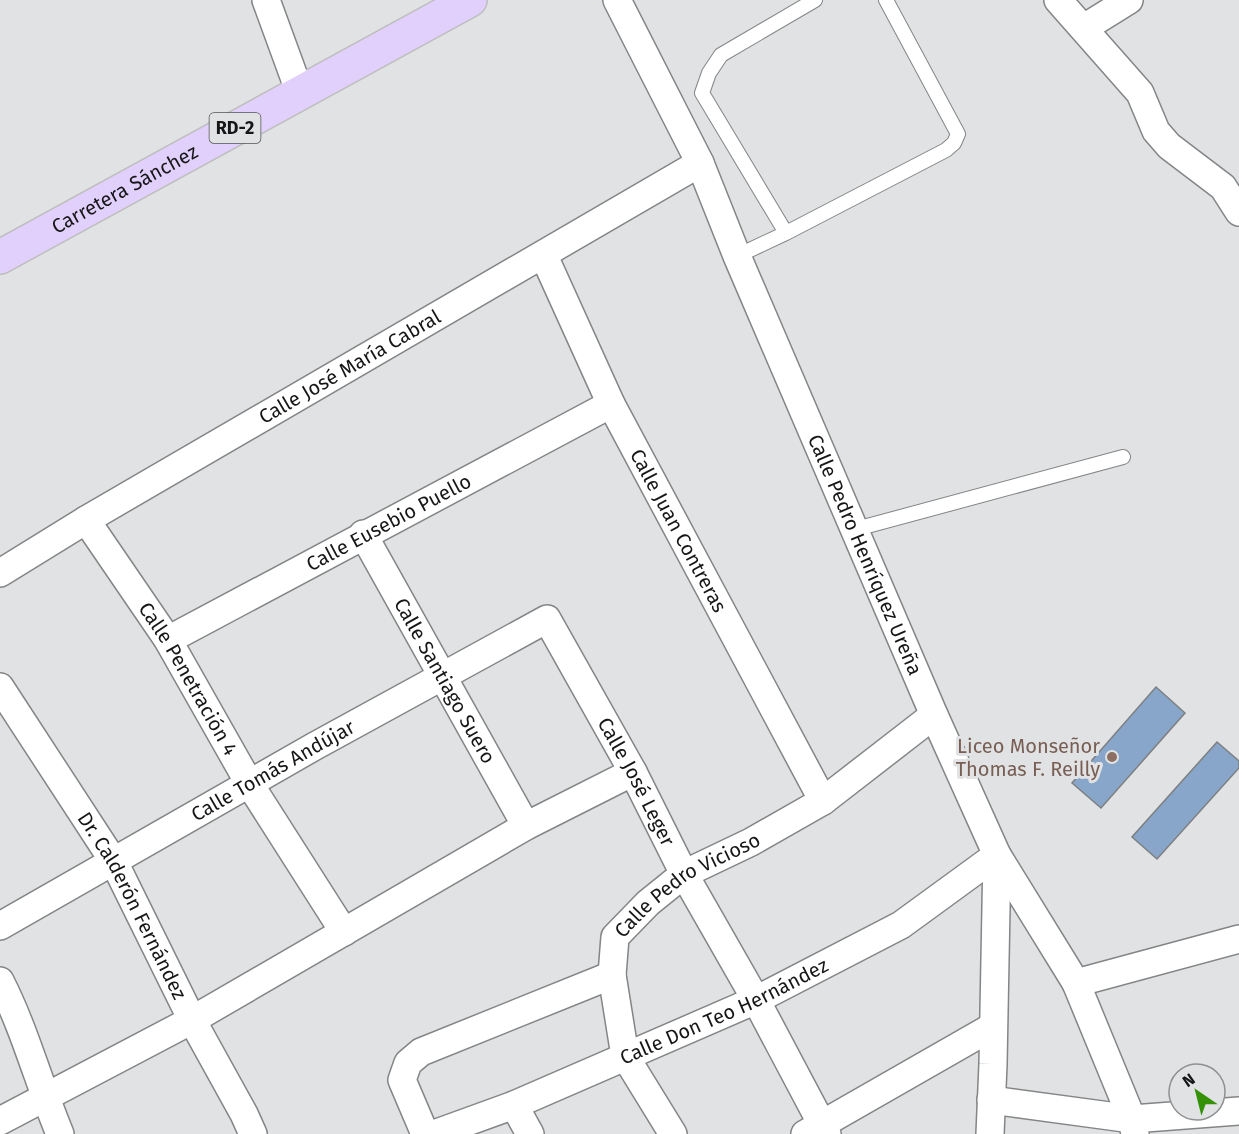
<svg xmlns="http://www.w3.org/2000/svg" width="1239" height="1134" font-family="'Fira Sans',sans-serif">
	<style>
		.building { fill: #87a6ca; stroke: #7d7f80; stroke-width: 1.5 }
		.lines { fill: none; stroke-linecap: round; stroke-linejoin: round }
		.lane-casing { stroke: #838586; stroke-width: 16 }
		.street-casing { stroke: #838586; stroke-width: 30 }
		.primary-casing { stroke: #bebebe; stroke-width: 36 }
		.lane { stroke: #fff; stroke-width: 14 }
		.street { stroke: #fff; stroke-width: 27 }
		.primary { stroke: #e2d0fc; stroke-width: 33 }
		.education-dot { fill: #8d6e63; stroke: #e0e2e3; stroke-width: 2 }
		.labels { text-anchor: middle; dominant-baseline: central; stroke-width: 6; stroke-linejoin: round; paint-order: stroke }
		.shield { fill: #e0e2e3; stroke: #535354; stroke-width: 1.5 }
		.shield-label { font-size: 18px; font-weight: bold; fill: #161617 }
		.street-label { font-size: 20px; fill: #161617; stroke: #e0e2e3 }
		.education-label { font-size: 20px; fill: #785e54; stroke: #e0e2e3; text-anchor: end }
	</style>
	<rect width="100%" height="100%" fill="#e0e2e3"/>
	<path class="building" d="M1156 687 1185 713 1101 808 1072 783Z
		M1217 742 1239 761V768L1157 859 1132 837Z"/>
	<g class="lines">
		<g class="lane-casing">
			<path id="lane" d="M786 233 702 93 709 73 721 55 815 0
				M737 256 786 233 946 150 954 143 958 134 886 0
				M856 529 1123 457"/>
		</g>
		<g class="street-casing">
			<g id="street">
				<path d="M266 0 300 93"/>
				<path id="s1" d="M617 0 700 163 737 256 934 715 997 855 993 1064 990 1134"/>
				<path d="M1058 0 1140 93 1156 131 1169 146 1223 187 1239 212"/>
				<path d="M1084 28 1129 0"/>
				<path id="s2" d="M544 256 611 404 823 801"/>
				<path id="s3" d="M86 520 168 640 249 783 344 932"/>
				<path id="s4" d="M363 534 526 826"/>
				<path id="s5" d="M0 573 86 520 700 163"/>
				<path id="s6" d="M168 640 611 404"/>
				<path id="s7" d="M0 687 114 862 192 1020 244 1114 253 1134"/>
				<path id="s8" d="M0 926 315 746 547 619 633 772 684 874 756 1000 827 1134"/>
				<path d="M0 981C25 1030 39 1084 60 1134"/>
				<path d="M1076 983 1239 939"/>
				<path d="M991 1100 1132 1119 1239 1111"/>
				<path d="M514 1105 530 1134"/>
				<path d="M0 1121 192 1020 526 826 633 772"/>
				<path d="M425 1134 402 1080 408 1063 421 1052 612 975"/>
				<path id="s9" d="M434 1134 514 1105 756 1000 901 925 997 855 1076 983 1132 1119 1135 1134"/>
				<path id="s10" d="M673 1134 625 1056 612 975 615 937 648 903 684 874 751 842 823 801 934 715"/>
				<path d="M805 1134 992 1027"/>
			</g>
		</g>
		<g class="primary-casing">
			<g id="primary">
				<path id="s11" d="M0 257 470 0"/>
			</g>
		</g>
		<use href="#lane" class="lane"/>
		<use href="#street" class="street"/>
		<use href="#primary" class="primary"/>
	</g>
	<circle class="education-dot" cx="1112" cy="757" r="6"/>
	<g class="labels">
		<rect class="shield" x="209.5" y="113" width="51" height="30" rx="4.5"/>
		<g class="shield-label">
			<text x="235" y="128">RD-2</text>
		</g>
		<g class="street-label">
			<text stroke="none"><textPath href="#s11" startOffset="142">Carretera Sánchez</textPath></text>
			<text stroke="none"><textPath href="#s5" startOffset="406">Calle José María Cabral</textPath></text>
			<text stroke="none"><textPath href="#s6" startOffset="250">Calle Eusebio Puello</textPath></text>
			<text stroke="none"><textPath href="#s2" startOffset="306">Calle Juan Contreras</textPath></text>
			<text stroke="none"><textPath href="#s1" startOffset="608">Calle Pedro Henríquez Ureña</textPath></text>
			<text stroke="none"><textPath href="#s3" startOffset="189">Calle Penetración 4</textPath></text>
			<text stroke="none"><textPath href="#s4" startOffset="168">Calle Santiago Suero</textPath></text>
			<text stroke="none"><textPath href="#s8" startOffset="314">Calle Tomás Andújar</textPath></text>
			<text stroke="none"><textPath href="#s8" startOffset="813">Calle José Leger</textPath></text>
			<text stroke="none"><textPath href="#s10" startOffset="302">Calle Pedro Vicioso</textPath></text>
			<text stroke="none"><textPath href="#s7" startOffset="256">Dr. Calderón Fernández</textPath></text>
			<text stroke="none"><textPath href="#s9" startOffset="315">Calle Don Teo Hernández</textPath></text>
		</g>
		<g class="education-label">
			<text x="1100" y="746">Liceo Monseñor<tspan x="1100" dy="23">Thomas F. Reilly</tspan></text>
		</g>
	</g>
	<g transform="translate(1197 1092) rotate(325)"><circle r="28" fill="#e0e2e3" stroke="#8f9091" stroke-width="1.5"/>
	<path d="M0-4.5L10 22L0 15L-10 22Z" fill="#359106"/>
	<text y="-9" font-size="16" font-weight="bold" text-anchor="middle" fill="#161617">N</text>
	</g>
</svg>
